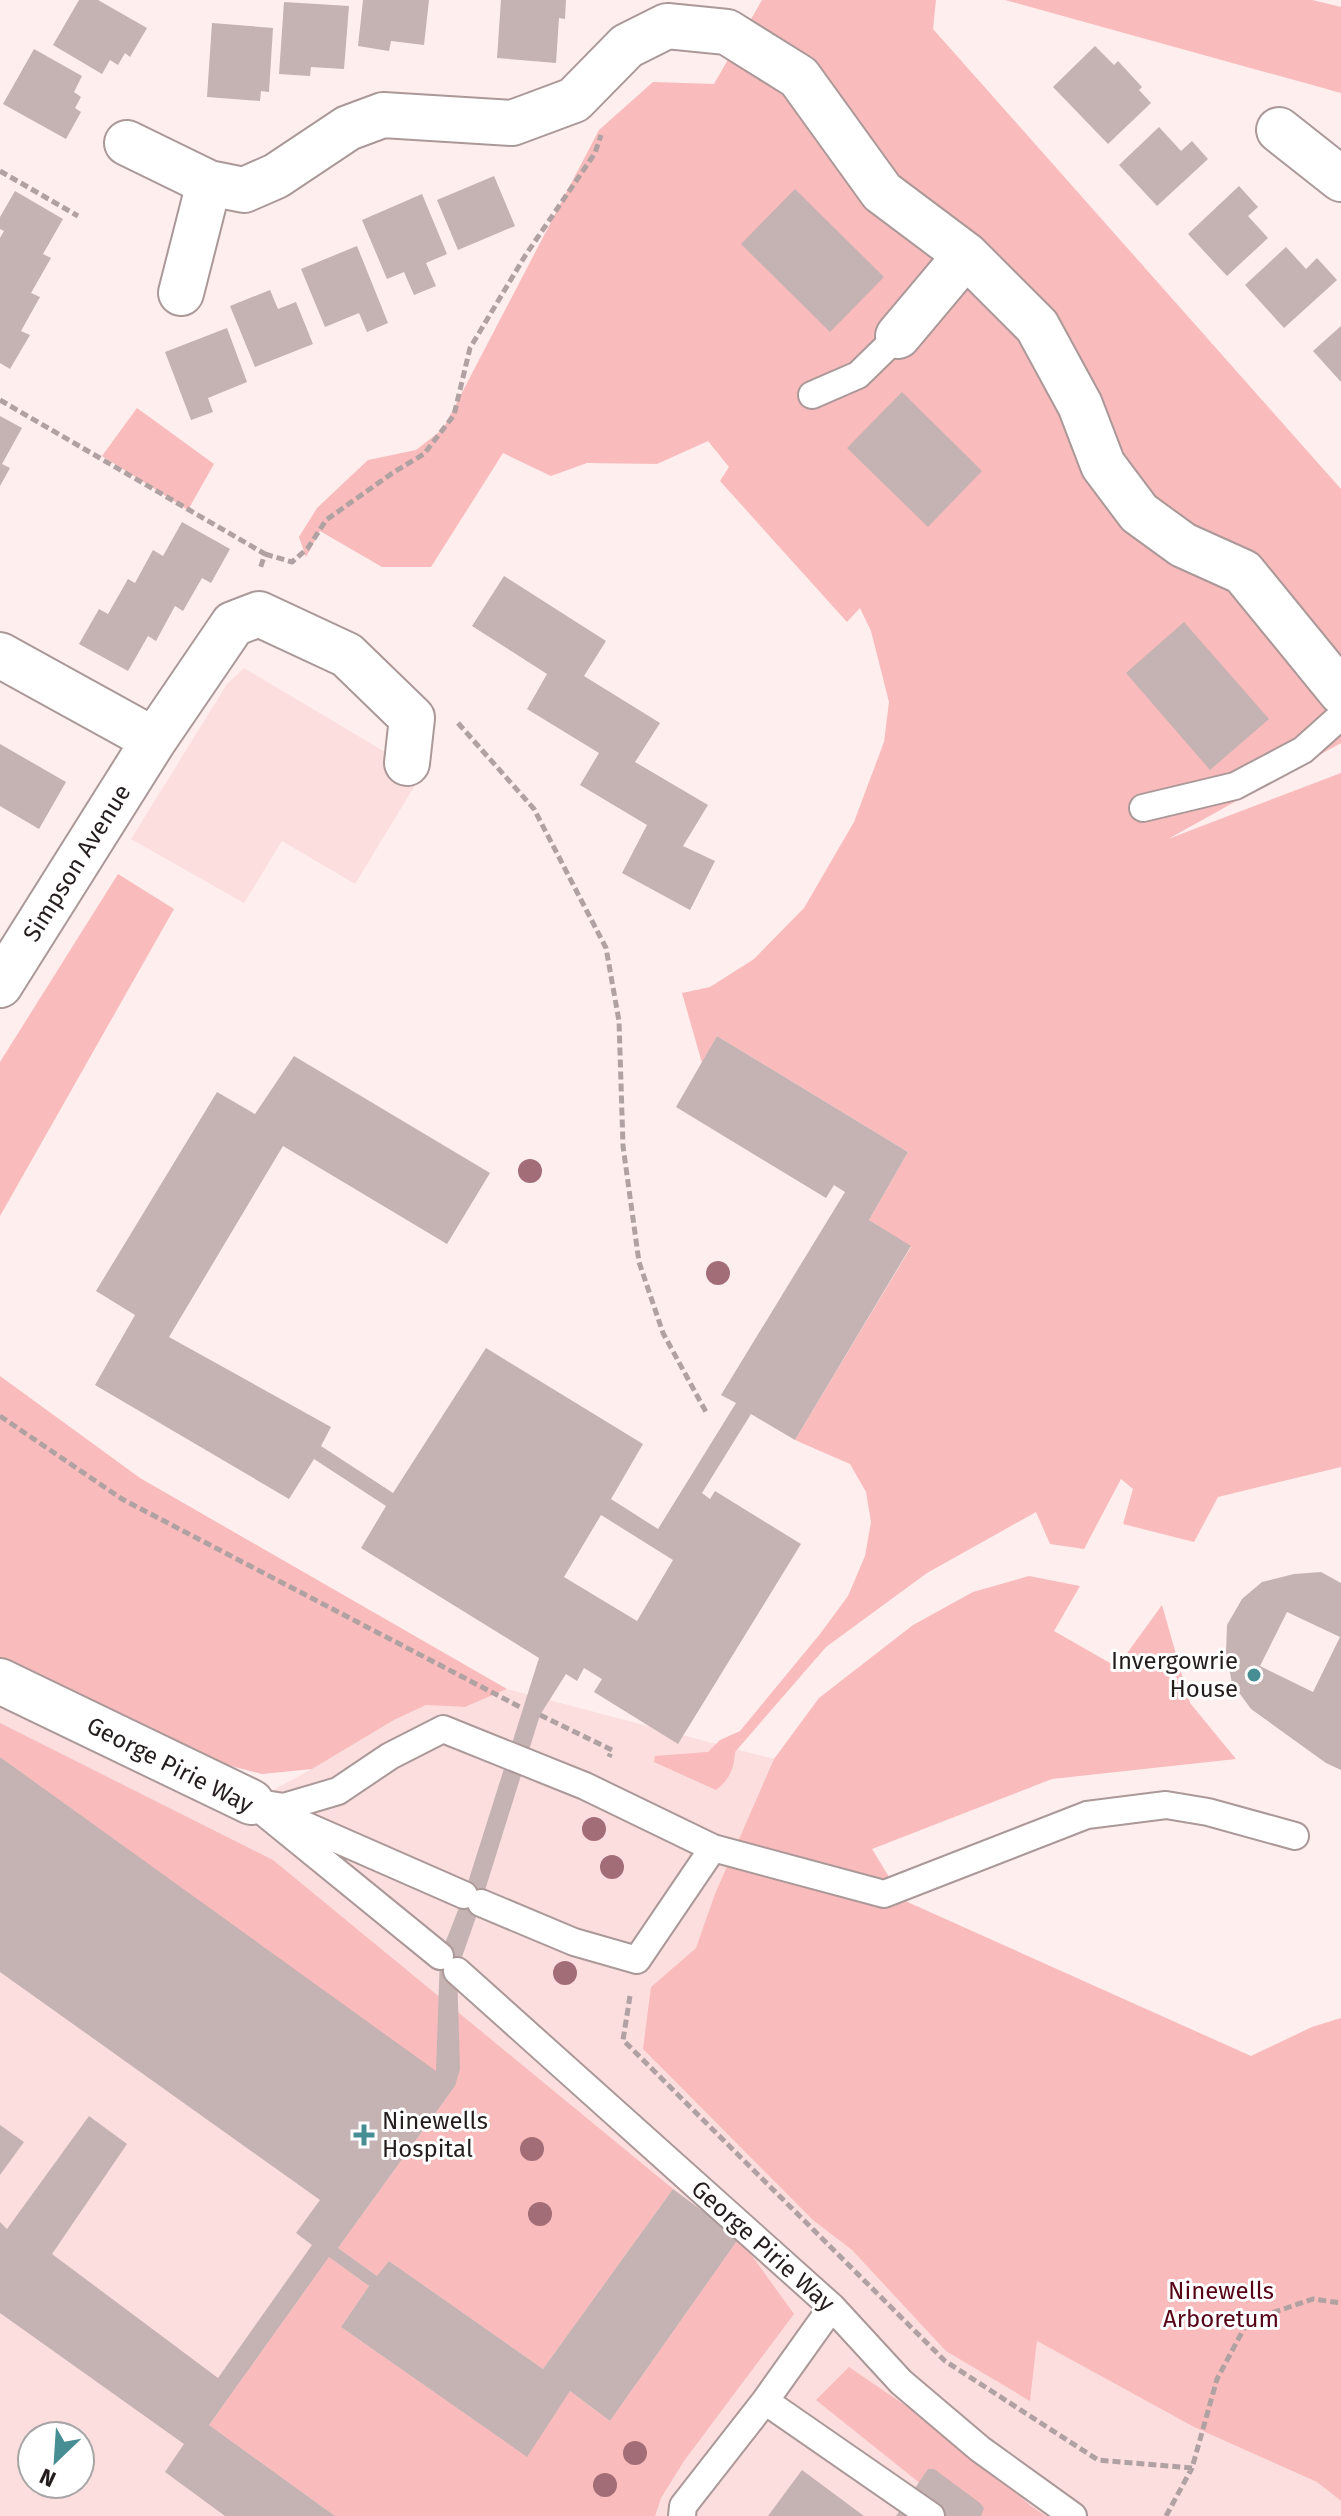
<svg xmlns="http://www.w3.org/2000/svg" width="1341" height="2516" font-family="'Fira Sans',sans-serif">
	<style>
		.built { fill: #fcdede; fill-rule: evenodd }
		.green { fill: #f9bbbc }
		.building { fill: #c5b2b2; fill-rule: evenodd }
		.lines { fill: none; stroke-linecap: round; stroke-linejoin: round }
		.lane-casing { stroke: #ab9898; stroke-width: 30 }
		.street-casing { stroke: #ab9898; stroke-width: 48 }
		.path { stroke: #b0a2a2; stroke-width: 5; stroke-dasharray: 8 4; stroke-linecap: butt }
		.lane { stroke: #fff; stroke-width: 26 }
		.street { stroke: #fff; stroke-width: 44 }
		.tree { fill: #a36d77 }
		.poi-dot { fill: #468d94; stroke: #fff; stroke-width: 3 }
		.labels { text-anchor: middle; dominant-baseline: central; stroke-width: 6; stroke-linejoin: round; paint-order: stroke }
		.street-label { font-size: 24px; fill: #241d1d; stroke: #fff }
		.poi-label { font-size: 24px; fill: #241d1d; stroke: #fff; text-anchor: end }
		.park-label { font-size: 24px; fill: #570316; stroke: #fff }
	</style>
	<rect width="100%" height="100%" fill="#fee"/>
	<path class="built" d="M244 668 422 774 355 884 282 841 244 903 131 839 227 684Z
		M0 1681 251 1802 312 1769 394 1720 426 1705 465 1707 507 1689 774 1759 696 1948 651 1987 814 2221 852 2250 1030 2400 1037 2341 1194 2427 1317 2482 1341 2501V2516H0ZM32 2436H80V2484H32Z"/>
	<path class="green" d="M762 0H936L933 29 1341 489V743L1168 839 1341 773V1467L1218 1497 1194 1542 1123 1524 1133 1489 1121 1479 1084 1549 1050 1544 1036 1512 927 1573 826 1647 735 1752C734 1769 730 1779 716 1790L654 1762 655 1756 708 1752 720 1740 740 1731 820 1634 848 1596 865 1556 871 1522 866 1492 850 1464 795 1440 911 1247 869 1220 908 1152 717 1036 702 1063 682 993 710 987 754 959 804 908 854 822 884 742 889 702 871 631 860 608 847 622 720 481 729 467 708 441 657 464 587 463 551 476 503 453 431 567H382L320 531 306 557 299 537 317 508 368 460 416 450 443 429 599 130 653 82 714 84Z
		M1005 0H1312L1341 7V93Z
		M137 408 214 464 188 510 102 456Z
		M118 874 174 909 0 1216V1062Z
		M0 1376 140 1478 507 1689 465 1707 426 1705 394 1720 312 1769 262 1774 204 1759 0 1658Z
		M1029 1576 1080 1586 1054 1631 1117 1667 1162 1605 1190 1703 1236 1759 1052 1779 872 1849 903 1900 1251 2056 1312 2027 1341 2018V2501L1317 2482 1194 2427 1037 2341 1030 2401 946 2351 852 2250 814 2221 643 2049 651 1987 696 1948 715 1894 774 1759 819 1698 913 1625 973 1592Z
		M0 1723 273 1860 673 2189 543 2369 389 2261 377 2276 338 2248 455 2086 0 1757Z
		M739 2238 794 2314 684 2461 661 2498 655 2516H335L209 2425 329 2257 369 2286 341 2327 526 2456 570 2391 610 2421Z
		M849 2367 953 2438 1031 2506 1046 2516H961L816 2400Z"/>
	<path class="building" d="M79 0H98L147 28 130 57 125 53 118 65 110 60 102 74 53 45Z
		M363 0H429L424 45 391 41 389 51 358 46Z
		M501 0H566L565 19 559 18 556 63 497 58Z
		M284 2 349 6 344 69 311 67 310 76 279 74Z
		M212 23 273 28 269 92 261 91 260 101 207 97Z
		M1095 46 1114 65 1118 61 1142 87 1139 90 1151 103 1108 144 1053 87Z
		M34 49 82 76 74 92 81 97 75 108 81 112 66 139 3 104Z
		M1159 127 1181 151 1192 141 1208 159 1157 206 1119 165Z
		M494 176 515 226 458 250 437 200Z
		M1239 186 1258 207 1248 216 1268 238 1227 276 1188 234Z
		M795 189 884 277 830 332 741 244Z
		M15 191 63 219 43 254 51 258 31 293 40 297 21 331 30 335 10 369 0 363V238L4 231 0 229V217Z
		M422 194 447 254 426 263 436 286 414 295 404 272 387 279 362 220Z
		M357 246 388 323 367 332 359 313 325 327 301 269Z
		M1286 247 1306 269 1317 258 1337 280 1284 328 1245 285Z
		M270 290 278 309 296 302 313 344 255 367 230 306Z
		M1341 326V382L1313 351Z
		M227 328 247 382 208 398 213 412 191 420 165 352Z
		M902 392 982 471 928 527 847 448Z
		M0 416 22 428 2 464 10 468 0 486Z
		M182 522 230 549 211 583 202 578 183 611 175 606 156 641 148 636 128 671 79 644 99 609 108 614 128 579 135 583 153 550 163 556Z
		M504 576 606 641 584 676 660 723 635 762 708 805 683 846 715 861 690 910 622 873 647 825 580 785 599 753 527 709 547 674 472 626Z
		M1184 622 1269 719 1210 770 1126 673Z
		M0 744 66 782 39 829 0 806Z
		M717 1036 908 1152 869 1220 911 1246 795 1440 751 1414 702 1493 710 1499 715 1491 801 1544 678 1744 594 1692 602 1679 584 1668 577 1681 566 1674 540 1715 481 1903 457 1971 460 2069 455 2086 338 2248 377 2276 389 2261 543 2369 673 2189 739 2238 610 2421 570 2391 527 2457 341 2327 369 2286 329 2257 209 2425 335 2516H225L165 2472 184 2444 0 2313V2222L7 2229 89 2116 127 2144 52 2254 218 2378 312 2245 296 2233 320 2200 0 1972V1757L436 2071 440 1956 464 1895 539 1658 361 1548 386 1506 314 1459 289 1499 95 1385 135 1315 96 1291 217 1092 255 1114 294 1056 490 1173 447 1244 283 1146 169 1337 331 1427 321 1446 393 1493 486 1348 643 1444 611 1499 658 1529 736 1403 721 1395 845 1192 834 1185 826 1198 676 1107ZM601 1515 673 1560 637 1621 564 1577Z
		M1321 1572 1341 1583V1770L1326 1763 1251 1709 1232 1683 1226 1652 1227 1625 1242 1599 1262 1582 1294 1574ZM1287 1612 1340 1637 1313 1692 1260 1666Z
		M0 2125 24 2142 0 2175Z
		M928 2469H934L980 2503 984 2508 981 2516H896Z
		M802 2470 864 2516H768Z"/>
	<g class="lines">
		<g class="lane-casing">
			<path id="lane" d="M812 395 858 375 898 336
				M1143 808 1235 786 1303 750 1341 716
				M251 1802 284 1807 338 1791 390 1756 443 1729 585 1786 713 1848
				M251 1802 440 1956
				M277 1813 464 1895
				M481 1903 574 1942 637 1960 713 1848 884 1894 1087 1815 1166 1805 1208 1812 1295 1836
				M457 1971 832 2307 901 2382 980 2449 1073 2516
				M765 2401 832 2307
				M682 2516 683 2506 765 2401 931 2516"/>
		</g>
		<g class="street-casing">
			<path id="street" d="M1279 130 1341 179
				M127 143 209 183 244 190 276 176 348 128 383 115 512 123 574 100 627 46 667 26 727 32 799 77 882 192 966 255 1037 326 1080 405 1103 465 1139 513 1183 545 1243 572 1341 692
				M181 293 209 183
				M898 336 966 255
				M0 655 154 740
				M0 985 154 740 233 624 259 614 347 655 412 718 407 763
				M0 1681 251 1802"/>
		</g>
		<path class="path" d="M0 171 78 216
			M0 400 265 554 260 569
			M265 554 292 562 308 548 326 520 394 472 424 454 454 415 470 348 525 256 595 153 601 135
			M458 723 534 809 606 948 619 1021 623 1146 639 1262 663 1333 706 1412
			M0 1416 122 1499 522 1708
			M540 1715 612 1750 609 1757
			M630 1996 623 2040 945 2361 1098 2460 1192 2468 1217 2379 1248 2321 1313 2299 1341 2303
			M1166 2516 1192 2468"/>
		<use href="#lane" class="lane"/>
		<use href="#street" class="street"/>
	</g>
	<g class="tree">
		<circle cx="530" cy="1171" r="12"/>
		<circle cx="718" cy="1273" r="12"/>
		<circle cx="594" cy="1829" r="12"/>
		<circle cx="612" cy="1867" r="12"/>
		<circle cx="565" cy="1973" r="12"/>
		<circle cx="532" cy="2149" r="12"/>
		<circle cx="540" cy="2214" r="12"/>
		<circle cx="635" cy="2453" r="12"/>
		<circle cx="605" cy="2485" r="12"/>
	</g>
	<g class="poi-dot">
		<circle cx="1254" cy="1675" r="8"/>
		<path d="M360 2123h8v8h8v8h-8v8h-8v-8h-8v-8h8z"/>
	</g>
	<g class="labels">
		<g class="street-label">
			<text transform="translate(77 863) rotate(-58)">Simpson Avenue</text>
			<text transform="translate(170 1765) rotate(27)">George Pirie Way</text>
			<text transform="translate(763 2246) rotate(42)">George Pirie Way</text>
		</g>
		<g class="poi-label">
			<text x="1238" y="1661">Invergowrie<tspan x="1238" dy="28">House</tspan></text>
			<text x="382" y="2121" text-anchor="start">Ninewells<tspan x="382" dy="28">Hospital</tspan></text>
		</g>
		<g class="park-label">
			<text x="1221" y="2291">Ninewells<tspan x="1221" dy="28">Arboretum</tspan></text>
		</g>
	</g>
	<g transform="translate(56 2460) rotate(205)"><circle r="38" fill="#ffffff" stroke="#a7a5a5" stroke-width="2"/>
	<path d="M0-6L14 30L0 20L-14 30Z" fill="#468d94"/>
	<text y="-12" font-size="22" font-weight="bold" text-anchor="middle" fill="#241d1d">N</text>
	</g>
</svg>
